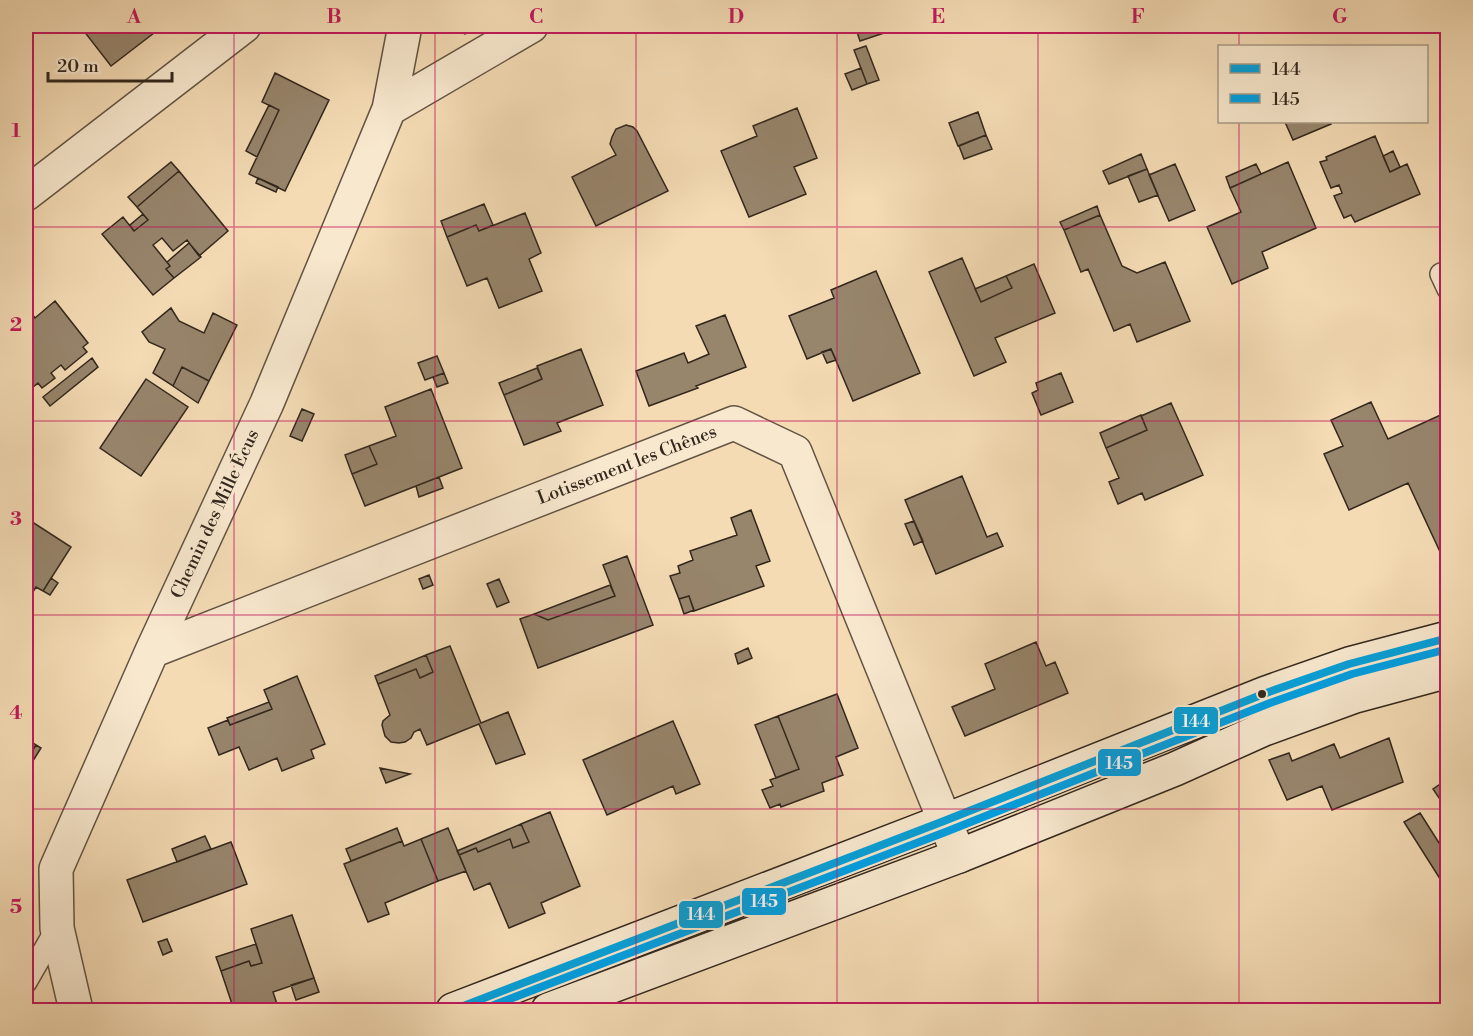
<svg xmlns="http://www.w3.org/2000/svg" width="1473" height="1036" font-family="'Libre Bodoni',serif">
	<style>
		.building { fill: #97856c; stroke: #32271d; stroke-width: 1.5 }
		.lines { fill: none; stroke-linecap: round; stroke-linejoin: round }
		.service-casing { stroke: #625443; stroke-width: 24 }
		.minor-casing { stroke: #625443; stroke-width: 36 }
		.secondary-casing { stroke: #32271d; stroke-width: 36 }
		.service { stroke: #f8e8ce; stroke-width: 21 }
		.minor { stroke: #f8e8ce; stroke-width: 33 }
		.secondary { stroke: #f8e8ce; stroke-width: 33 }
		.bus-1-casing { stroke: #f8e8ce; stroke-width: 12 }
		.bus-2-casing { stroke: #f8e8ce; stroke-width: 12 }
		.bus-1 { stroke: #05a0d9; stroke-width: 8 }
		.bus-2 { stroke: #009fe3; stroke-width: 8 }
		.grid { fill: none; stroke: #c2185b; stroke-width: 1.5; stroke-opacity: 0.55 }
		.bus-dot { fill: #32271d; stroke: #f8e8ce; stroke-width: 2 }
		.labels { text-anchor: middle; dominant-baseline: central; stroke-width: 6; stroke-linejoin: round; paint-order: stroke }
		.street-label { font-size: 18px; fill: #32271d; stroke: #f8e8ce }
		.line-badge { stroke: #f8e8ce; stroke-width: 2 }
		.badge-label { font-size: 16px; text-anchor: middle; font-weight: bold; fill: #fff }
		.neatline { fill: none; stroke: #c2185b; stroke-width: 2 }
		.grid-label { font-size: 20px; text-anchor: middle; font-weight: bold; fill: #c2185b }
	</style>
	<rect width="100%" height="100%" fill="#f4dbb4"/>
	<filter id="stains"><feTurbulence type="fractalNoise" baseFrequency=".00333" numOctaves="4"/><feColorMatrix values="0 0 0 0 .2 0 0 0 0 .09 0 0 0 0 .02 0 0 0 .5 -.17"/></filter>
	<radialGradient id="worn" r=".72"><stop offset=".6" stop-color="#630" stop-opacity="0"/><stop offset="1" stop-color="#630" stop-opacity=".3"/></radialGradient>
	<path class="building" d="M80 26H163L111 66Z
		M447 26H480L465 34Z
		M855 26H905L860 41Z
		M866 46 879 80 867 84 854 50Z
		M861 68 867 84 852 90 845 74Z
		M275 73 329 100 285 191 249 174 279 110 262 102Z
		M269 105 279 110 257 157 246 151Z
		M797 108 817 158 794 167 806 194 749 217 721 151 757 136 753 126Z
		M978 112 986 135 958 146 949 123Z
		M1285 122H1330L1331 124 1293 140Z
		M626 125 633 127 637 131 668 191 596 226 572 177 616 155 610 144 612 137 616 129Z
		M986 135 992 149 964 159 959 146Z
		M1375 136 1390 172 1407 164 1420 194 1355 222 1351 215 1344 218 1334 196 1342 193 1339 185 1331 188 1320 162 1327 160 1326 157Z
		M1393 151 1400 167 1390 172 1383 156Z
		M1141 154 1147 169 1109 184 1103 171Z
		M171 162 179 171 137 207 128 197Z
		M1288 162 1316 228 1262 252 1268 268 1232 284 1207 227 1241 212 1230 188Z
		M1175 164 1195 210 1169 221 1149 175Z
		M1256 164 1261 174 1230 188 1226 177Z
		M1147 169 1158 195 1139 202 1128 176Z
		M179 171 228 231 199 256 187 240 173 251 162 238 153 245 170 266 166 269 174 278 153 295 102 234 123 217 134 231 148 220 137 207Z
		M258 178 278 187 276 192 256 183Z
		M484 204 493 225 479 231 476 225 447 237 441 221Z
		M1097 206 1100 215 1064 230 1060 222Z
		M525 213 541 253 529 259 542 291 499 308 487 278 467 286 447 237 476 225 479 231Z
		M143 214 148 220 134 231 130 225Z
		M1100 215 1122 266 1137 273 1165 262 1190 321 1137 342 1130 324 1114 331 1088 269 1081 272 1064 230Z
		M189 243 201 257 174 278 166 269 170 266 167 262Z
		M962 258 981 302 1012 288 1006 276 1034 264 1055 313 995 338 1006 362 974 376 929 272Z
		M876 271 920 373 853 401 831 349 807 359 789 316 834 298 831 290Z
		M1006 276 1012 288 981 302 975 289Z
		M55 301 88 343 83 347 87 352 65 370 61 365 51 373 55 378 42 388 38 383 32 388 26 380V308L27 307 35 318Z
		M171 308 179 321 204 333 213 313 237 325 209 381 182 367 173 386 153 373 165 349 149 342 142 332Z
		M725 315 746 367 696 386 698 388 649 406 636 371 684 353 688 363 709 354 696 326Z
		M581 349 603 405 557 423 561 431 524 445 504 395 542 379 537 366Z
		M831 349 836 360 827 363 822 352Z
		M437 356 444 373 425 380 418 363Z
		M92 358 98 367 50 406 43 397Z
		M182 367 209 381 198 403 173 386Z
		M537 368 542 379 504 395 499 383Z
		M444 373 448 383 437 387 433 377Z
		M1061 373 1073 402 1041 415 1032 393 1038 390 1036 383Z
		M146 379 188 407 141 476 100 448Z
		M431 389 462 468 365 506 352 474 377 464 369 446 396 436 385 407Z
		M1371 402 1388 439 1445 413 1448 418V569L1408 483 1349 510 1324 454 1343 446 1331 420Z
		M1171 403 1203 475 1145 500 1142 493 1118 504 1109 482 1119 478 1106 448 1147 430 1141 416Z
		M302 409 314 414 302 441 290 436Z
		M1141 415 1147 430 1106 448 1100 433Z
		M369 446 377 464 352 474 345 455Z
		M962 476 987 537 997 533 1003 546 936 574 905 500Z
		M439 477 443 488 419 497 416 486Z
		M751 510 770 561 756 566 764 586 694 611 689 596 679 599 670 576 680 573 678 566 693 560 690 551 737 535 731 518Z
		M26 518 71 547 43 591 36 587 26 603Z
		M914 521 923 541 914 545 905 524Z
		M627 556 653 625 538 668 520 619 534 614 548 620 615 596 603 565Z
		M429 575 433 585 423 589 419 579Z
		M51 578 58 583 50 595 43 591Z
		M499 579 509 602 497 607 487 584Z
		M610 585 615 596 548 620 534 614Z
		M689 596 694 610 684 614 679 599Z
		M1036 642 1046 666 1055 662 1068 693 965 736 952 707 995 689 985 664Z
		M450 646 481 723 508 712 525 754 496 764 479 724 427 745 420 729 414 732 411 738 405 742 399 743 391 742 385 736 382 725 383 721 390 715 378 684 416 669 420 678 433 672 426 655Z
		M748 648 752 658 738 664 735 654Z
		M426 655 433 672 420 678 416 669 378 684 375 676Z
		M297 676 325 744 311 750 314 758 282 771 277 758 249 770 239 747 219 755 208 728 228 720 230 725 272 709 264 690Z
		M837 694 858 748 836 757 843 775 822 783 824 791 781 807 780 804 770 808 762 790 773 786 770 780 799 769 778 716Z
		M269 702 272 709 230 725 227 718Z
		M778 716 799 769 776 778 755 725Z
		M673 721 700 784 676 794 673 786 607 815 583 760Z
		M26 738 36 745 26 761Z
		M1389 738 1403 782 1332 810 1322 786 1287 800 1269 760 1289 753 1292 761 1334 744 1340 758Z
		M36 745 41 748 26 772V761Z
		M380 768 410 774 386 783Z
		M1448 779V811L1433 789Z
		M550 812 580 886 541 903 545 913 509 928 490 883 474 890 459 855 476 848 478 852 510 839 513 848 529 842 521 824Z
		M1420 813 1448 857V878L1442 882 1404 822Z
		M521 824 529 842 513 848 510 839 478 852 476 848 459 855 457 851Z
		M397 828 402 841 351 861 346 849Z
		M448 828 466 871 438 881 421 839Z
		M205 836 211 849 177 862 172 849Z
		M421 839 438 881 385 903 389 914 368 922 344 864 402 841 404 846Z
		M231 842 247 884 143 922 127 880Z
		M292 915 314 978 273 992 279 1010H234L221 971 249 961 251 966 262 963 251 929Z
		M167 939 172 951 163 955 158 942Z
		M256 944 262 963 251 966 249 961 221 971 216 957Z
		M314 978 319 992 296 1000 291 985Z"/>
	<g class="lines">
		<g class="service-casing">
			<path id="service" d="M1441 274 1448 289
				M26 982 57 928"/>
		</g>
		<g class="minor-casing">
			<path id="minor" d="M389 109 531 26
				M26 194 244 26
				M152 651 734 423 795 452 959 856
				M76 1010 57 928 56 869 152 651 267 403 389 109 405 26"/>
		</g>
		<g class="secondary-casing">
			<path id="secondary" d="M453 1010 944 821 1266 693 1349 664 1448 638
				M548 1010 959 856 1175 769 1264 729 1355 696 1448 671"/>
		</g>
		<use href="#service" class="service"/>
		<use href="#minor" class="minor"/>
		<use href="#secondary" class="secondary"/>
		<g class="bus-1-casing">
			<path id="bus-1" d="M453 1010 944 821 1266 693 1349 664 1448 638"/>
		</g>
		<g class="bus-2-casing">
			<path id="bus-2" d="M481 1010 948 831 1270 703 1352 674 1448 649"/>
		</g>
		<use href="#bus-1" class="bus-1"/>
		<use href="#bus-2" class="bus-2"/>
	</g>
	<path class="grid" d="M234 26V1010M435 26V1010M636 26V1010M837 26V1010M1038 26V1010M1239 26V46M1239 122V1010M26 227H1448M26 421H1448M26 615H1448M26 809H1448"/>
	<circle class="bus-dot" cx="1262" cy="694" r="5"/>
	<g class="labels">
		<g class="street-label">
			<text transform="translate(627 465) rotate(-21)">Lotissement les Chênes</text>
			<text transform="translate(215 514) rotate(-65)">Chemin des Mille Écus</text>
		</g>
	</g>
	<g class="line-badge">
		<rect x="1173" y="706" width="46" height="29" rx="6" fill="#05a0d9"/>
		<rect x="1097" y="748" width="45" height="29" rx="6" fill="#009fe3"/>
		<rect x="741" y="887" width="46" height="29" rx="6" fill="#009fe3"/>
		<rect x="678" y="900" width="46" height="29" rx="6" fill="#05a0d9"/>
	</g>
	<g class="badge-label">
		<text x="1196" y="727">144</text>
		<text x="1119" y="769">145</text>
		<text x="764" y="907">145</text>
		<text x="701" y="920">144</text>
	</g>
	<rect width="1473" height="1036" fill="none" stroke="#f4dbb4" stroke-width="66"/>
	<rect x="1218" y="45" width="210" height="78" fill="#f8e8ce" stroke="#a99b87" stroke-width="1.5"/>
	<rect x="1230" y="64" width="30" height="9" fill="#05a0d9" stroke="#a99b87" stroke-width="1.5"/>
	<text x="1272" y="75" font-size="18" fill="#32271d">144</text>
	<rect x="1230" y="94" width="30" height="9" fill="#009fe3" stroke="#a99b87" stroke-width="1.5"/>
	<text x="1272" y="105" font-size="18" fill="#32271d">145</text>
	<path d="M48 72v9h124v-9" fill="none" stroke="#32271d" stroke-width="3"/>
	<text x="57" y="72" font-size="18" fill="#32271d" stroke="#f8e8ce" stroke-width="4.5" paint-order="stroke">20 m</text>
	<rect x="33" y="33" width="1407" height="970" class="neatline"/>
	<g class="grid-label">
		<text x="134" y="23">A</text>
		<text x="334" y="23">B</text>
		<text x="536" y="23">C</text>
		<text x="736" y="23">D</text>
		<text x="938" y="23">E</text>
		<text x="1138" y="23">F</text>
		<text x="1340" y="23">G</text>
		<text x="16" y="137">1</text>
		<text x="16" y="331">2</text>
		<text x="16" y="525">3</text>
		<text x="16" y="719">4</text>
		<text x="16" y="913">5</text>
	</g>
	<rect width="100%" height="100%" filter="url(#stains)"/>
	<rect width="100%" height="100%" fill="url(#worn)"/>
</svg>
